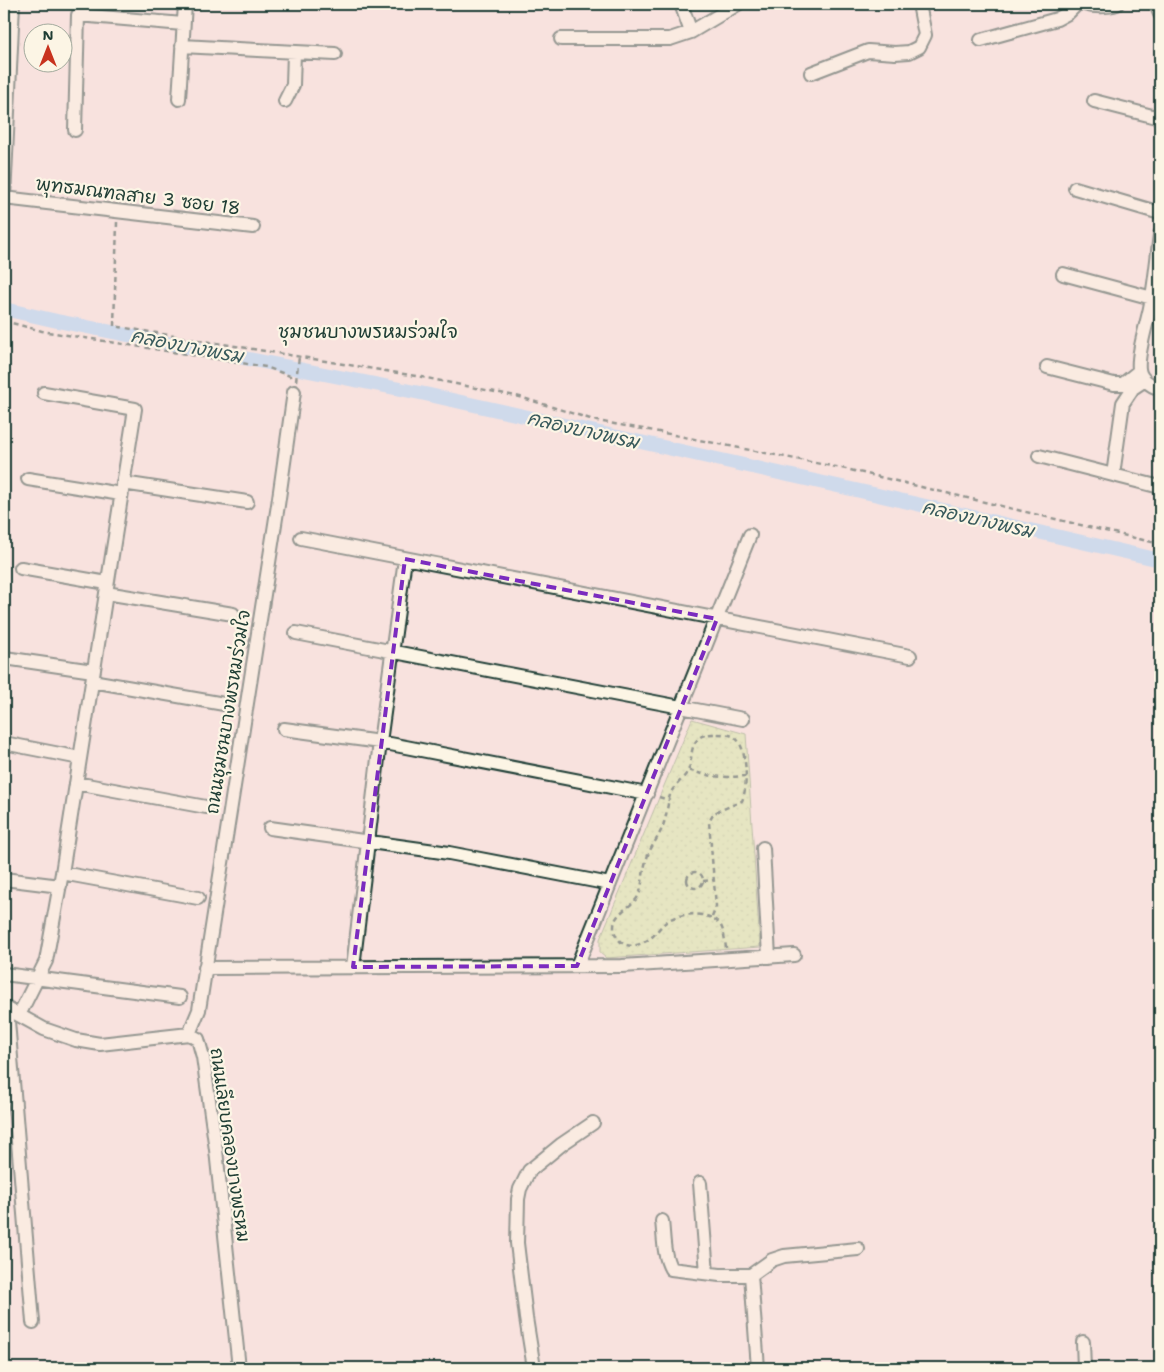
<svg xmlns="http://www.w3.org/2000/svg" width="1164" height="1372" font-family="'Shantell Sans','Playpen Sans Thai',sans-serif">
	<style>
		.garden { fill: url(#garden-dots); stroke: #78936a }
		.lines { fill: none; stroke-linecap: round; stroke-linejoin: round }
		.canal { stroke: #9ed0fb; stroke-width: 14 }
		.minor-casing { stroke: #1f3d34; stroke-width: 16 }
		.path { stroke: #1f3d34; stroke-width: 2.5; stroke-dasharray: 5 4; stroke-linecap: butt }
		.minor { stroke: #fcf5e5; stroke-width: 12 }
		.marked { fill: none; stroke: #7b2cbf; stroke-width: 4; stroke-dasharray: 10 6; stroke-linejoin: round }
		.labels { text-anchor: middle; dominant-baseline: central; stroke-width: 4.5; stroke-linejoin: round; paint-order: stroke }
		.street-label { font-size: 18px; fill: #1f3d34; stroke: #fcf5e5 }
		.neighbourhood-label { font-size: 19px; fill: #1f3d34; stroke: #fcf5e5 }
		.water-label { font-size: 19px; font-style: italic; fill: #385a5c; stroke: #fcf5e5 }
	</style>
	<defs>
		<pattern id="garden-dots" width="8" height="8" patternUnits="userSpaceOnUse" patternTransform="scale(1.25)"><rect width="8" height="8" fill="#d0e99f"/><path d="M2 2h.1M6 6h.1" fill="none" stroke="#b2c98a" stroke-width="1.8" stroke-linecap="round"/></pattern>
	</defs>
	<rect width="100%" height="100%" fill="#f8e2de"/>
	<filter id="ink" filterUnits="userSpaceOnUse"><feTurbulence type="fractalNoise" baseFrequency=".02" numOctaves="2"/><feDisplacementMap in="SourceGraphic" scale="10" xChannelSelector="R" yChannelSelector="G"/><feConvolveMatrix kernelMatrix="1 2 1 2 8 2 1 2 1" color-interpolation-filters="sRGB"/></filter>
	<g filter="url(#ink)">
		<path class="garden" d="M692 719 746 734 760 947 606 958 600 953V939Z"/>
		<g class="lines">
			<path class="canal" d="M4 309 57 321 425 394 869 493 1160 560"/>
			<g class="minor-casing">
				<path id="minor" d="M13 4 4 198 253 227
					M681 4 691 32
					M1084 4C1094 7 1108 7 1117 4
					M1156 4 1160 14
					M561 39H670L691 32 738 4
					M981 40 1057 19 1068 13 1077 4
					M182 46 335 54
					M811 73 868 51 895 53 909 52 919 47 925 35 919 4
					M179 99 185 4
					M285 101 293 85 294 52
					M1094 101 1160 118
					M75 130 78 15 183 24
					M1075 188 1160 213
					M1160 234C1157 259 1155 283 1150 308 1147 323 1137 354 1139 369 1140 379 1151 386 1160 389
					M1063 274 1152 298
					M1047 367 1114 384H1123L1139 371
					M1039 456 1160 487
					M1113 475 1123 403 1133 388 1145 380
					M28 479 121 494
					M123 483 247 502
					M301 538 910 656
					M21 568 107 583
					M106 593 233 614
					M296 633 743 719
					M5 658 93 671
					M92 681 224 704
					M284 729 380 742 647 794
					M4 743 80 758
					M76 783 206 807
					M270 828 449 853 610 884
					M763 848 769 957
					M62 873 198 898
					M4 879 60 886
					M577 966 750 535
					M353 967 380 742 405 559
					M205 968 622 966 794 955
					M4 974 180 997
					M4 1007 44 1029 76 1040 100 1044 189 1034 198 1039 203 1057 216 1150 239 1368
					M7 1009 33 1322
					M19 1015 46 961 62 873 135 409 44 393
					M189 1034 199 1010 278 505 294 392
					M700 1183 707 1273
					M662 1221C664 1237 663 1255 671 1269L720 1275H751
					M1083 1342 1084 1368
					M534 1368 526 1318 517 1243 518 1199 520 1189 529 1171 562 1144 593 1123
					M758 1368 751 1275 772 1260 784 1256 858 1249"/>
			</g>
			<path class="path" d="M117 222 114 326 422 377 520 397 597 421 649 430 846 469 1160 544
				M4 321 42 331 266 367 290 376 291 380
				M296 381 299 357
				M689 770C708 777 725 778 746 776
				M659 797 669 800
				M687 880a8 8 0 1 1 16 0a8 8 0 1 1-16 0Z
				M703 881 714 880
				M712 917 715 910 716 906 709 822 714 813 742 801C748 788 748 745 734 737 730 734 721 734 716 734 710 734 702 734 698 739 689 748 693 760 688 771 684 779 672 787 670 795 667 805 667 817 662 828 658 839 650 847 647 858 643 869 643 881 640 892 635 908 614 910 614 927 614 933 616 936 619 940 628 951 644 944 653 936 658 931 662 924 669 920 682 912 712 911 721 926 724 931 725 941 726 948"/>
			<use href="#minor" class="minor"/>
		</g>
	</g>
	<path d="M0 0H1164V1372H0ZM405 559 717 619 577 966 353 967Z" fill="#f8e2de" fill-opacity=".55" fill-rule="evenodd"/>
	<path class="marked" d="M405 559 717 619 577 966 353 967Z"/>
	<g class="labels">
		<g class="street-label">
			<text transform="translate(138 196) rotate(7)">พุทธมณฑลสาย 3 ซอย 18</text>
			<text transform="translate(228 712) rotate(-81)">ถนนชุมชนบางพรหมร่วมใจ</text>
			<text transform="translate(230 1145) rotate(82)">ถนนเลียบคลองบางพรหม</text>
		</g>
		<g class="neighbourhood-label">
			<text x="368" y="331">ชุมชนบางพรหมร่วมใจ</text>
		</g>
		<g class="water-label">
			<text transform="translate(187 346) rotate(11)">คลองบางพรม</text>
			<text transform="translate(583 430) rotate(13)">คลองบางพรม</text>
			<text transform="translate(978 519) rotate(13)">คลองบางพรม</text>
		</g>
	</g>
	<rect width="1164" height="1372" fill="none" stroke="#fcf5e5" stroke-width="20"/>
	<rect x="10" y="10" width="1144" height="1352" fill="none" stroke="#1f3d34" stroke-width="2" filter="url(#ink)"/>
	<g transform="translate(48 48)"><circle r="24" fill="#fcf5e5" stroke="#a4ab9e"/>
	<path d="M0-4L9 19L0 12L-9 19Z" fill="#c8321e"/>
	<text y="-8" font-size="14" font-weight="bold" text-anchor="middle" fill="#1f3d34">N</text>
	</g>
</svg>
